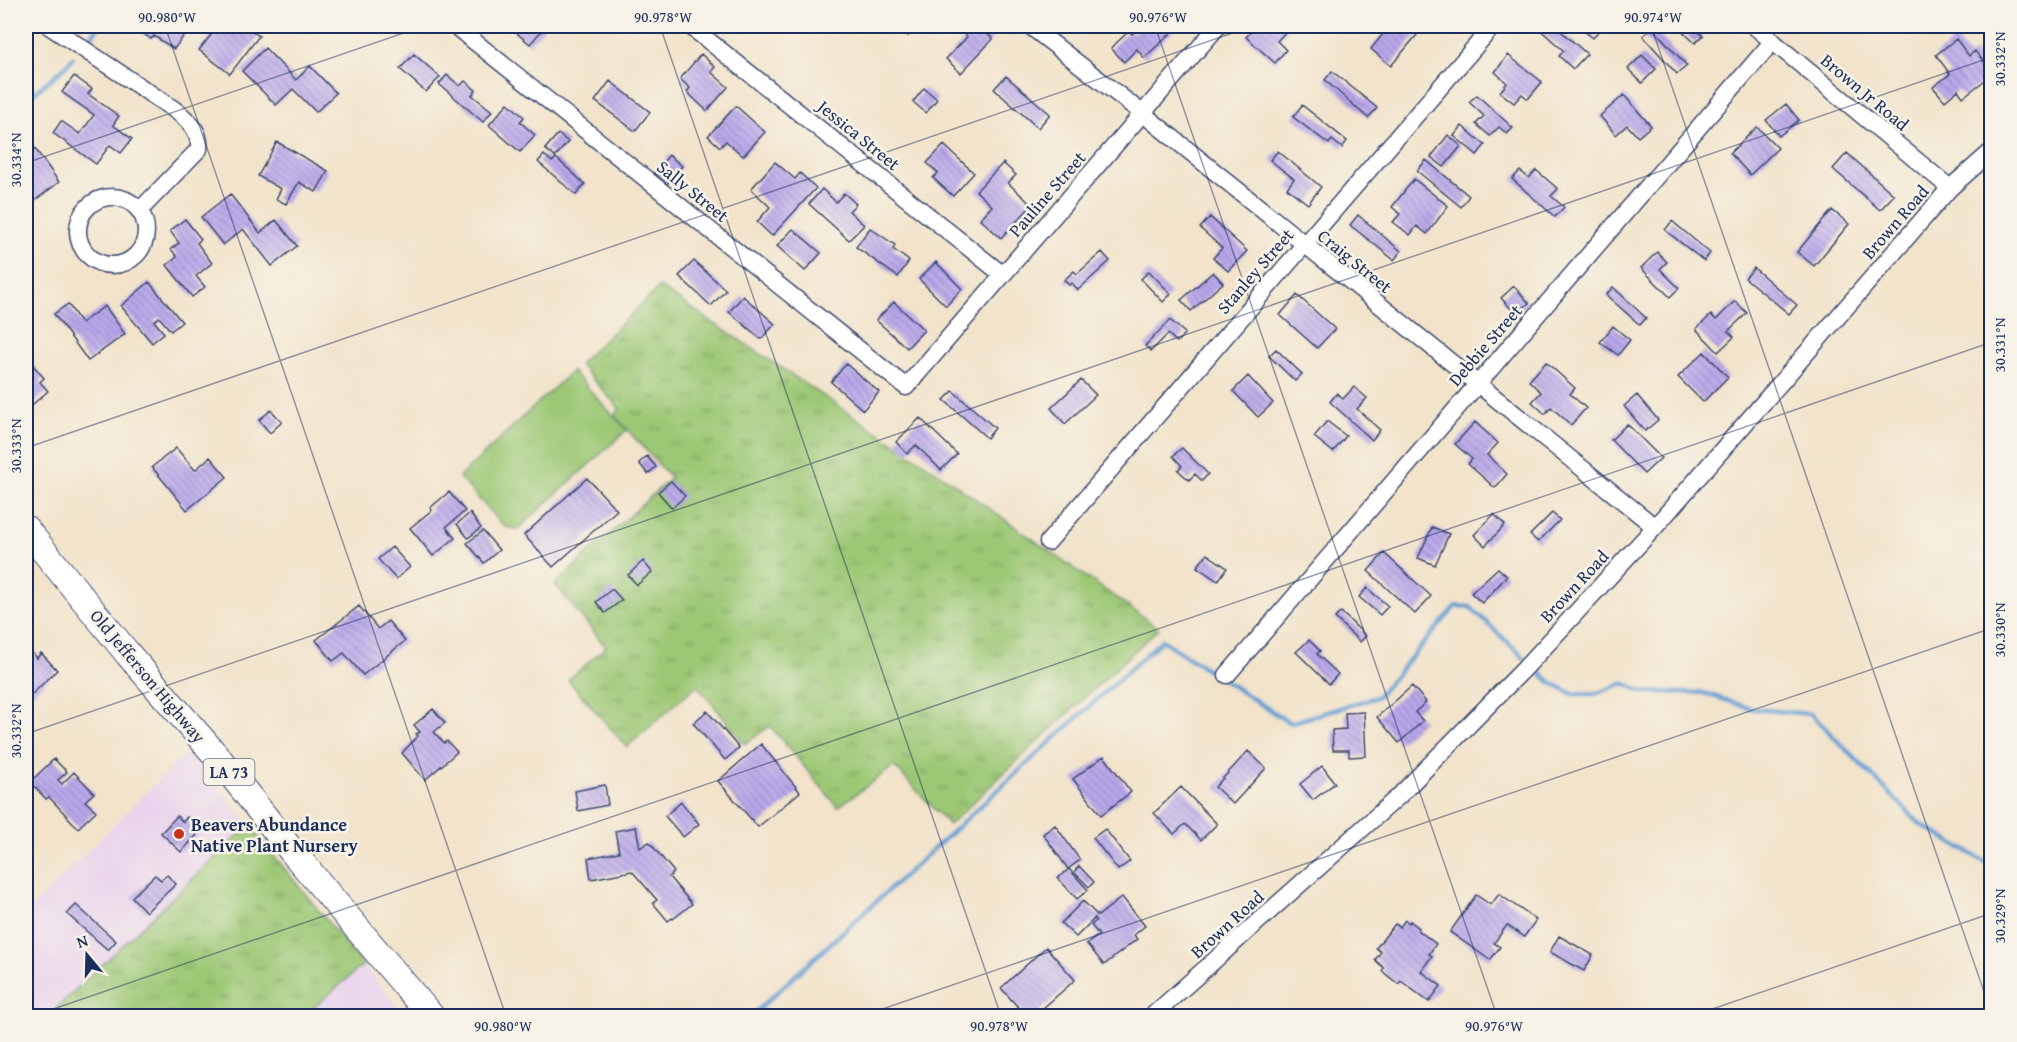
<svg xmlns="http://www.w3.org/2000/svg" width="2017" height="1042" font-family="'Gentium Book Plus',serif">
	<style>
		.built { fill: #e9d2ed }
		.grass { fill: url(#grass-tufts); stroke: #5c7c6a; stroke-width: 1.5 }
		.pitch { fill: #9cc875; stroke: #5c7c6a; stroke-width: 1.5 }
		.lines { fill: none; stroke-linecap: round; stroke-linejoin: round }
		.stream { stroke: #649ed3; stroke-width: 4.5 }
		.building { fill: url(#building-back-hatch) }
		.minor-casing { stroke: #3b4a6e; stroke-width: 19 }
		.primary-casing { stroke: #3b4a6e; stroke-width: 28 }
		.minor { stroke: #fff; stroke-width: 16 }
		.primary { stroke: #fff; stroke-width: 26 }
		.ticks { fill: none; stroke: #1b2f5e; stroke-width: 1.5; stroke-opacity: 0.45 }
		.poi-dot { fill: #c8321e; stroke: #f7f3e8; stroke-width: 2 }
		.labels { text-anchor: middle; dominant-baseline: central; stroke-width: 5; stroke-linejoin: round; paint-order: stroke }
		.shield { fill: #f7f3e8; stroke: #5d6a87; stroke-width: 1.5 }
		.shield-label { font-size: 16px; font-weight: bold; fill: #1b2f5e }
		.street-label { font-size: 18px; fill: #1b2f5e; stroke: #f7f3e8 }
		.poi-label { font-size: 18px; font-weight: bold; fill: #1b2f5e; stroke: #f7f3e8; text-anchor: start }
		.neatline { fill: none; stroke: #1b2f5e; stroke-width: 2 }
		.ticks-label { font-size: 15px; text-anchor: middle; fill: #1b2f5e }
	</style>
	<defs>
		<pattern id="grass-tufts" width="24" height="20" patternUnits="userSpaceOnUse" patternTransform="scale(1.5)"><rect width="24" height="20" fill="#9cc875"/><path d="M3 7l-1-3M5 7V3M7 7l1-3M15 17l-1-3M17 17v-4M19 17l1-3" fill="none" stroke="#7ea363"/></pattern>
		<pattern id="building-back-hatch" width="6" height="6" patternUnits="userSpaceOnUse" patternTransform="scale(1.5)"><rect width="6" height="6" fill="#b9a8eb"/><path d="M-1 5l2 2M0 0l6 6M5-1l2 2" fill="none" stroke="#9689c2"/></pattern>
	</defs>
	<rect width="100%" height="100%" fill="#f7f3e8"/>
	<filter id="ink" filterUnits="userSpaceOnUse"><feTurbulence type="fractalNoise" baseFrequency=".0167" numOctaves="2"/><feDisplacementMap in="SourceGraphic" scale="12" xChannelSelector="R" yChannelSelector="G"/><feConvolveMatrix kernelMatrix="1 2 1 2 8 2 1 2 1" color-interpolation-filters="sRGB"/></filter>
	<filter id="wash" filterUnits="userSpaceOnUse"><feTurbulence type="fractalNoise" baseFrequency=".008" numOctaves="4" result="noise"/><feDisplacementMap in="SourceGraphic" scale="24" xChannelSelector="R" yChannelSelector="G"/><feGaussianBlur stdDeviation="1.35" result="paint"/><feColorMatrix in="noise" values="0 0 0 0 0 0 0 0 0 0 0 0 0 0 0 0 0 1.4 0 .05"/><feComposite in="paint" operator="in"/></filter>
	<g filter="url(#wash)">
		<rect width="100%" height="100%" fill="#f2e3ca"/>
		<path class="built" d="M189 750 405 1016H26V913Z"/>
		<path class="grass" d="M660 287 933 469 1159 628 949 825 894 766 838 807 770 726 745 744 697 685 627 747 568 680 606 647 555 584 671 478 614 415 620 409 579 364Z
			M249 825 363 965 304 1016H48Z"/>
		<path class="pitch" d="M572 371 627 430 518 529 505 527 459 477Z"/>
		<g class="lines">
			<path class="stream" d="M90 37 100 26
				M26 100 65 67 73 58
				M751 1016 1162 640 1290 723 1377 697 1456 606 1470 607 1550 682 1573 694H1595L1623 683 1644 692 1704 693 1753 709 1811 714 1920 824 1992 866"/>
		</g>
		<g id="blocks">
			<path class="building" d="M137 26H191L174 49 154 36 151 39 135 28Z
				M218 26H245L259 36 230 74 199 50Z
				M518 26H541L544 28 530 44 514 31Z
				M902 26H916L908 36 899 29Z
				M966 26H978L993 39 961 73 946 59 967 37 961 31Z
				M1141 26H1179L1144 58 1137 49 1124 62 1111 48 1129 31 1132 34Z
				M1257 26H1291L1277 41 1286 50 1275 63 1246 37Z
				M1383 26H1416L1421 30 1391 66 1371 49 1387 29Z
				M1536 26H1555L1587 54 1573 69 1559 56 1564 51Z
				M1578 26H1596L1600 29 1593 38Z
				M1677 26H1692L1703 36 1695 43Z
				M1652 27 1687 66 1677 74 1643 36Z
				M1956 39 1969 56 1975 51 1992 71V75L1963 97 1958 90 1945 101 1933 87 1950 74 1936 55Z
				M265 48 296 80 310 66 336 93 316 112 293 89 276 105 242 71Z
				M414 54 440 77 426 92 400 69Z
				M701 54 715 67 711 72 728 87 707 111 687 92 690 88 680 79Z
				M1508 55 1542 82 1528 99 1522 94 1514 103 1500 92 1507 83 1495 72Z
				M1642 55 1656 69 1642 83 1628 69Z
				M1332 71 1377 108 1368 118 1325 80Z
				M447 75 460 86 465 81 476 90 472 95 492 111 483 122 439 84Z
				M74 76 92 89 88 94 119 116 113 125 132 139 121 153 110 145 96 164 53 133 61 121 80 134 94 115 62 92Z
				M1006 76 1050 114 1038 128 994 89Z
				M610 81 650 112 635 131 595 101Z
				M924 88 937 99 926 113 913 102Z
				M1477 95 1513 128 1507 134 1499 127 1490 136 1476 124 1484 116 1469 102Z
				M1624 95 1651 126 1638 137 1627 125 1616 135 1600 116Z
				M508 103 524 117 520 122 535 135 520 152 489 125Z
				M1786 104 1799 120 1779 136 1766 120Z
				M1302 105 1347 141 1342 148 1332 140 1329 144 1293 117Z
				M736 106 765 132 743 156 726 141 720 147 708 136Z
				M1462 126 1485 145 1477 155 1454 136Z
				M1757 127 1778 148 1750 175 1730 153Z
				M558 134 568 142 555 157 545 149Z
				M1448 135 1461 146 1444 167 1431 157Z
				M26 136 59 182 29 205 26 200Z
				M277 142 328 171 316 192 299 182 286 204 276 199 281 189 258 176Z
				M944 145 974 173 953 196 933 178 938 173 927 163Z
				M1278 151 1321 187 1308 204 1287 188 1294 179 1270 160Z
				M1847 153 1894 195 1880 210 1833 169Z
				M544 155 552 162 556 158 585 184 576 195 538 162Z
				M669 155 682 166 667 184 654 173Z
				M1426 160 1469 196 1461 207 1417 171Z
				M775 162 795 179 800 173 816 188 772 236 757 222 770 207 751 189Z
				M1003 163 1016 175 1008 183 1032 205 1001 238 980 219 992 206 976 191Z
				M1536 170 1558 189 1551 196 1564 207 1555 217 1512 179 1520 171 1529 178Z
				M1414 179 1448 206 1427 234 1417 226 1410 235 1393 222 1400 214 1392 207Z
				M822 189 836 202 844 193 856 204 849 211 864 225 849 240 809 204Z
				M230 194 260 233 276 220 297 246 272 266 243 229 223 245 201 217Z
				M1832 210 1849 224 1814 266 1797 252Z
				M1358 215 1401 251 1394 260 1350 225Z
				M1210 217 1247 251 1228 271 1213 258 1222 248 1200 228Z
				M185 219 201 239 197 243 212 263 196 276 205 287 192 297 167 265 177 257 171 249 179 243 170 231Z
				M1672 221 1710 253 1704 261 1665 230Z
				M870 228 895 245 893 249 909 261 898 277 856 247Z
				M793 229 821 253 805 271 777 246Z
				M1102 252 1110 261 1078 290 1072 283 1069 285 1064 280 1074 271 1077 274Z
				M1657 252 1667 262 1660 269 1679 288 1670 297 1641 268Z
				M694 261 726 290 711 306 679 276Z
				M936 262 962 289 946 306 919 279Z
				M1754 268 1797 305 1789 314 1745 278Z
				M1149 271 1171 294 1163 302 1141 279Z
				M1213 272 1223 283 1191 311 1181 300Z
				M149 282 182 322 171 331 159 317 154 321 164 333 152 343 121 306Z
				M1514 286 1529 303 1516 314 1501 298Z
				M1613 287 1646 318 1640 325 1606 295Z
				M1297 295 1335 329 1317 348 1280 315Z
				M743 296 775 324 761 339 729 312Z
				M1735 301 1747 313 1728 331 1734 337 1718 352 1696 329 1711 315 1716 320Z
				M894 302 924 330 907 348 876 320Z
				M68 304 81 323 105 306 125 334 88 361 54 314Z
				M1170 320 1185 333 1177 342 1168 334 1151 351 1145 346Z
				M1613 326 1630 340 1618 355 1600 342Z
				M1276 349 1302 374 1295 381 1269 356Z
				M1704 352 1728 377 1703 402 1678 377Z
				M1546 362 1575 388 1570 394 1586 408 1571 425 1551 407 1545 414 1532 402 1541 392 1529 381Z
				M846 364 879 392 863 410 831 382Z
				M33 365 44 378 40 382 48 391 26 410V366L28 368Z
				M1248 376 1273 403 1258 417 1233 391Z
				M1081 380 1096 395 1065 424 1051 408Z
				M1354 387 1367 398 1357 409 1380 430 1372 440 1330 402 1337 393 1343 399Z
				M953 391 995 428 987 438 944 400Z
				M1637 395 1658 420 1645 431 1624 406Z
				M271 410 282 422 270 433 259 420Z
				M920 418 957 454 941 470 916 445 907 454 896 442Z
				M1327 421 1346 436 1333 452 1314 437Z
				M1475 422 1498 443 1487 455 1507 474 1495 488 1468 464 1472 459 1455 444Z
				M1627 424 1661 458 1644 474 1611 440Z
				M176 448 195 470 210 457 227 477 187 510 152 467Z
				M1182 448 1208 474 1202 481 1195 474 1189 480 1178 470 1182 466 1173 456Z
				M647 456 656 467 648 474 639 463Z
				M587 478 617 510 553 567 524 535Z
				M671 481 685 496 672 508 658 492Z
				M449 492 465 511 446 527 455 538 433 556 410 528 432 510 430 508Z
				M470 513 481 528 468 538 457 524Z
				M1552 513 1560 520 1538 542 1530 535Z
				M1494 514 1505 525 1485 546 1474 535Z
				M1432 527 1449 534 1435 565 1418 558Z
				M483 531 499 550 484 563 467 543Z
				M392 547 410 567 396 579 378 559Z
				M1384 553 1431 596 1415 614 1368 571Z
				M1207 554 1227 568 1218 581 1197 567Z
				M643 561 652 572 637 585 628 575Z
				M1498 568 1507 576 1482 603 1471 593Z
				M1367 588 1388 606 1380 615 1359 597Z
				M612 589 622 600 605 613 596 602Z
				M359 606 378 629 388 621 405 641 363 675 344 653 333 661 316 640Z
				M1341 612 1366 636 1360 642 1335 618Z
				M1309 640 1320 651 1317 654 1338 674 1329 684 1296 652Z
				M26 646 37 658 41 653 57 670 26 700Z
				M1412 686 1426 702 1415 712 1423 721 1399 743 1377 717Z
				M433 709 445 723 434 732 444 743 447 741 457 752 425 780 402 753 418 736 416 734 420 732 414 725Z
				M707 711 739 748 725 760 693 723Z
				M1364 712 1366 756 1349 757V750H1333L1332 730 1346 729 1345 713Z
				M761 744 800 792 758 827 718 781Z
				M1248 751 1266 768 1233 804 1215 787Z
				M1104 756 1131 792 1101 815 1073 779Z
				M54 759 67 772 58 780 62 784 74 772 94 793 85 801 96 811 78 828 49 797 46 799 30 782Z
				M1322 766 1335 783 1313 800 1300 784Z
				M605 785 608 805 578 811 575 791Z
				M1181 787 1217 824 1201 840 1185 824 1174 834 1154 813Z
				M681 802 699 824 683 837 665 816Z
				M177 816 183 822 187 817 196 825 191 829 197 835 181 852 161 833Z
				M1055 825 1080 860 1068 869 1043 834Z
				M636 827 640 848 649 842 674 872 669 877 692 904 673 919 672 918 668 921 653 903 657 900 632 871 591 879 588 858 619 852 615 831Z
				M1105 829 1130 861 1118 870 1093 838Z
				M1079 866 1094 882 1089 887 1074 872Z
				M1069 869 1088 890 1077 899 1058 878Z
				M155 875 161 880 167 875 176 884 146 912 132 897Z
				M1499 894 1536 920 1524 937 1507 925 1494 943 1500 947 1490 960 1450 932 1476 895 1491 905Z
				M1122 897 1145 926 1134 935 1137 939 1104 965 1087 944 1099 935 1091 925 1096 921 1095 918 1076 937 1061 923 1083 901 1098 916Z
				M76 905 116 941 108 950 67 914Z
				M1405 920 1409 923 1410 921 1419 928 1418 930 1436 944 1429 954 1432 956 1421 971 1441 986 1429 1002 1401 981 1398 984 1382 971 1384 968 1375 960 1381 952 1376 948 1395 924 1400 927Z
				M1559 936 1593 955 1584 971 1550 952Z
				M1046 947 1075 980 1034 1016H1026L1001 988Z"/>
		</g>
	</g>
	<g filter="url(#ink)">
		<use href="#blocks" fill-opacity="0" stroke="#3b4a6e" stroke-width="1.5"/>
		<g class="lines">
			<g class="minor-casing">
				<path id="minor" d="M49 26 175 110C188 120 201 131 199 149L140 210
					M455 26 906 387 1218 26
					M690 26 1003 275
					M1030 26 1142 113 1655 527
					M1754 26 1950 188
					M78 231a34 34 0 1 1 68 0a34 34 0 1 1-68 0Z
					M1048 542 1493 26
					M1227 675 1773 41
					M1152 1016 1399 796 1525 668 1655 527 1950 188 1992 151"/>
			</g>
			<g class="primary-casing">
				<path id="primary" d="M26 529 128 654 219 759 291 850 431 1016"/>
			</g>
			<use href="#minor" class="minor"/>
			<use href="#primary" class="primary"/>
		</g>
	</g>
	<path class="ticks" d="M165 26 506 1016M660 26 1001 1016M1155 26 1497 1016M1651 26 1992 1015M26 163 424 26M26 448 1253 26M26 734 1992 57M33 1016 1992 342M862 1016 1992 628M1692 1016 1992 913"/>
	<circle class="poi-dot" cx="179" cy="834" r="6"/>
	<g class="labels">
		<rect class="shield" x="203.5" y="759" width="51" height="26" rx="4.5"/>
		<g class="shield-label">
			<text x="229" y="772">LA 73</text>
		</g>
		<g class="street-label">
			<text transform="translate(1865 92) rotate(40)">Brown Jr Road</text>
			<text transform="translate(859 135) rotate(39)">Jessica Street</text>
			<text transform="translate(693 191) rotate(39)">Sally Street</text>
			<text transform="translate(1047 194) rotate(-49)">Pauline Street</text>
			<text transform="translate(1895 222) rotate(-49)">Brown Road</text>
			<text transform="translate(1355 261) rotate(39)">Craig Street</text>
			<text transform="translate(1255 271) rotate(-49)">Stanley Street</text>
			<text transform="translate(1485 345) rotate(-49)">Debbie Street</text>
			<text transform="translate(1574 586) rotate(-47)">Brown Road</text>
			<text transform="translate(148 676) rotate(50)">Old Jefferson Highway</text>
			<text transform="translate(1227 924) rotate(-42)">Brown Road</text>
		</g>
		<g class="poi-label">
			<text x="191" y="824">Beavers Abundance<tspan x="191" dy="21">Native Plant Nursery</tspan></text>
		</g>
	</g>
	<rect width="2017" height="1042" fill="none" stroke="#f7f3e8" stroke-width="66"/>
	<g transform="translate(87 955) rotate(341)" stroke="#f7f3e8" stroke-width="4.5" paint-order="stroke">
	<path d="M0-4.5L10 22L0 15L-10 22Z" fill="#1b2f5e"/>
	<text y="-9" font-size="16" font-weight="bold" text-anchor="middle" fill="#1b2f5e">N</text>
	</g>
	<rect x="33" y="33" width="1951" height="976" class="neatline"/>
	<g class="ticks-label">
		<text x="167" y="22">90.980°W</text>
		<text x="663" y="22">90.978°W</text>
		<text x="1158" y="22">90.976°W</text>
		<text x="1653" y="22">90.974°W</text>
		<text transform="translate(2000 59) rotate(-90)" y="5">30.332°N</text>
		<text transform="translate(16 160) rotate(-90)" y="5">30.334°N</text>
		<text transform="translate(2000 345) rotate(-90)" y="5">30.331°N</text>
		<text transform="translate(16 446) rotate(-90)" y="5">30.333°N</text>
		<text transform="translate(2000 630) rotate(-90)" y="5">30.330°N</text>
		<text transform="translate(16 731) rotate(-90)" y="5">30.332°N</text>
		<text transform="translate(2000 916) rotate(-90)" y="5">30.329°N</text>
		<text x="503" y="1031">90.980°W</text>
		<text x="999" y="1031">90.978°W</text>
		<text x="1494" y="1031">90.976°W</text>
	</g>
</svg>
